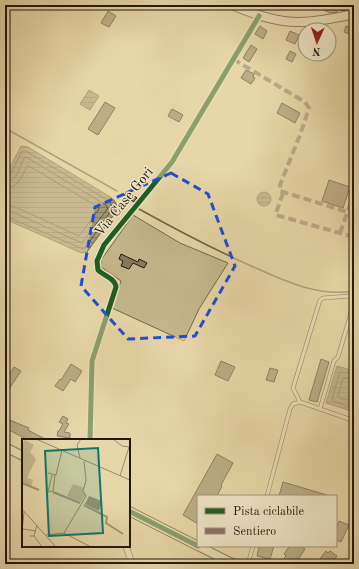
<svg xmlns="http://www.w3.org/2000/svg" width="359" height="569" font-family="'Old Standard TT',serif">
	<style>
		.green { fill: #c5b78d; stroke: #72684c }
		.water { fill: url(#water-rules); stroke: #6f644a }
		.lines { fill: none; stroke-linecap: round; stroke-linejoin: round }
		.shore { stroke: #625740; stroke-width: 1 }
		.stream { stroke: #6f644a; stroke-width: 1.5 }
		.building { fill: #877b5d; stroke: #20180c }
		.lane-casing { stroke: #524833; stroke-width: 4.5 }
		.street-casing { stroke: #524833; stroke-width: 7 }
		.secondary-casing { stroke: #20180c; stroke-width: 10 }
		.lane { stroke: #efe5c6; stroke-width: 3 }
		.street { stroke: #efe5c6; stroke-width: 5.5 }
		.secondary { stroke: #efe5c6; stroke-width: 8 }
		.quiet { stroke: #8d6e63; stroke-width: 4; stroke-dasharray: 8 4; stroke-linecap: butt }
		.cycleway-casing { stroke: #efe5c6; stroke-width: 8 }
		.cycleway { stroke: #1b5e20; stroke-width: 5 }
		.marked { fill: none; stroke: #1d4ed8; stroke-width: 3; stroke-dasharray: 8 5; stroke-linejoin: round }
		.labels { text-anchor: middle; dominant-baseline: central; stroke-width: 3; stroke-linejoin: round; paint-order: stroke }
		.street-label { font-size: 14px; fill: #20180c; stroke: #efe5c6 }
		.inset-river { fill: none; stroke: #a39673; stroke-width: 2 }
		.inset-road { fill: none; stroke: #978b6a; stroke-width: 1 }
		.view { fill: #0f766e; fill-opacity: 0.15; stroke: #0f766e; stroke-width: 2 }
		.inset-edge { fill: none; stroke: #20180c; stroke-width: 2 }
	</style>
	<defs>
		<pattern id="water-rules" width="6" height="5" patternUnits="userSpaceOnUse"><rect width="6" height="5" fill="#a39673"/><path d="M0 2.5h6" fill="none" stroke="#84795d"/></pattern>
	</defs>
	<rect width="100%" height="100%" fill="#e7d7a8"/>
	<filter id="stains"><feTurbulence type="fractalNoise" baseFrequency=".005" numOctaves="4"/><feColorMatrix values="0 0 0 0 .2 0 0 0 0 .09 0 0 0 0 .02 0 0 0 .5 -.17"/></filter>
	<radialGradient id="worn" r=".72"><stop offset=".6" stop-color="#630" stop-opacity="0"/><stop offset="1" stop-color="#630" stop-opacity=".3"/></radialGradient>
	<path class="green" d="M133 215 180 243 228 263 199 309 184 341 112 308 121 281 101 267V260Z"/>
	<path class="water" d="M89 90 99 96 90 110 80 104Z
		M21 146 28 147 112 198C116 202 118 206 116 212L87 252 82 253 79 252 5 219V177Z
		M257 199a7 7 0 1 1 14 0a7 7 0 1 1-14 0Z
		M337 366 354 371V401L351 411 326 403Z"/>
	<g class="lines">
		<path class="shore" d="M5 177 10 175 22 151H26L109 201 113 208 85 248 83 249 5 216
			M5 182C17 182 20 167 24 158L26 157 106 205 108 208 82 243 10 211H5
			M5 188C18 188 22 177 27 166H29L98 207 99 209 79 236 13 206 5 205
			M354 374 340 372 332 399 333 401 348 406 354 404
			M354 379 343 378 338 396C342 402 348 399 354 399"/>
		<path class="stream" d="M5 128 117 191
			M139 209C175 229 211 248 249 265 283 280 316 297 354 291"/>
	</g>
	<path class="building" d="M327 5 334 8 336 6 334 5H350L353 9 341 11 339 9 337 12 330 13 324 10Z
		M108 11 116 16 109 27 101 23Z
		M260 26 267 31 263 39 255 34Z
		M346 26 354 29V36L344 32Z
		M290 31 299 35 295 44 286 40Z
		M251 45 257 49 249 62 243 58Z
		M290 51 296 54 292 62 286 59Z
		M246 70 254 74 253 77 255 78 251 84 241 78Z
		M105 102 115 108 98 135 88 129Z
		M282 103 300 113 295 123 277 113Z
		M172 109 183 115 179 122 168 116Z
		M329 180 350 187 343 208 322 201Z
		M127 191 137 198 134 202 124 196Z
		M121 254 138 262 139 259 147 263 144 268 133 263 129 269 121 266 123 261 119 259Z
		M321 359 329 362 317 402 309 400Z
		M221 361 235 367 228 381 215 375Z
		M71 364 82 371 75 382 71 379 63 391 55 386 60 379 61 380Z
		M14 367 21 371 5 395V381Z
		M270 368 278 370 274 382 266 380Z
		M63 416 68 419 66 423 69 424 64 432 70 433V438L57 436 58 431H59L63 424 59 422Z
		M5 418 29 428 28 430 47 440H28L9 430 5 437Z
		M217 454 233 463 221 485 222 486 217 496H198V524L183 515Z
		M283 482 327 495 326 496H279Z
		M339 521 349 525 341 542 336 540V528Z
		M259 546H274L270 559 257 556Z
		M292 546H301L305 549 295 564H281L286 556 284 554 289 547Z
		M326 551 328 553 330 551 337 556 331 564H316Z"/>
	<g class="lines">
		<g class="lane-casing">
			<path id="lane" d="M300 402 293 388 320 300 323 298 350 296 354 298
				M320 409 334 361 338 357 354 303
				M267 496 290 409 293 404 300 402 349 419
				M248 564 253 546"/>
		</g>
		<g class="street-casing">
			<path id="street" d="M90 440 92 361 116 287C115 278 104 276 98 270L97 261 104 245 172 162 259 16
				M126 546 132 564"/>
		</g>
		<g class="secondary-casing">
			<path id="secondary" d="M232 5C253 14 275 22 298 22 317 22 336 18 354 14
				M5 447 23 456
				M129 511 198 546
				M198 546 234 564"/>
		</g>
		<use href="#lane" class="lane"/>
		<use href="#street" class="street"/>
		<use href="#secondary" class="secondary"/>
		<path class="quiet" d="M233 59 305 102 309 108 300 135 280 185V191L354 214
			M283 193 276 213V215L354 237
			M340 233 354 194"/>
		<g class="cycleway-casing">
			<path id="cycleway" d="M90 440 92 361 116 287C115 278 104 276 98 270L97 261 104 245 172 162 259 16
				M129 511 198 546"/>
		</g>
		<use href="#cycleway" class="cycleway"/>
	</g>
	<path d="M0 0H359V569H0ZM171 173 208 194 235 266 195 336 128 339 81 286 95 207Z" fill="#e7d7a8" fill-opacity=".55" fill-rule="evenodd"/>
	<path class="marked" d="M171 173 208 194 235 266 195 336 128 339 81 286 95 207Z"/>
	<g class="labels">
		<g class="street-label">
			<text transform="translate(124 202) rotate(-51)">Via Case Gori</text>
		</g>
	</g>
	<g transform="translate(22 439)">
		<rect width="108" height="108" fill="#e7d7a8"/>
		<path d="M3 1 12 6 8 13 14 20 5 39 11 41 9 47 0 44V6ZM51 45 62 49 61 53 64 55 59 63 45 57Z" fill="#c5b78d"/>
		<path d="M67 57 80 62 77 72 63 65Z" fill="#a39673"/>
		<path class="inset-river" d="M0 44 17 51M31 53 58 64M62 66 85 78 84 84 101 95"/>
		<path class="inset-road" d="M14 0 108 41M91 0 100 7 108 8M58 19 55 6 59 0M26 34 34 36 40 11M30 36 26 53 31 52 33 36M98 37 107 8M0 70 34 108M1 90 14 92M0 93 2 73M42 94 64 57 61 52 64 41 62 22M24 96 42 94 69 108M8 97H12L15 86M12 97 20 108"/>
		<path class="view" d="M76 9 81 94 27 97 23 12Z"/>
		<rect width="108" height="108" class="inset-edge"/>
	</g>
	<rect width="359" height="569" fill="none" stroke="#e7d7a8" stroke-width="20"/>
	<rect x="6" y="6" width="347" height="557" fill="none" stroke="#20180c" stroke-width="2"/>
	<rect x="10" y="10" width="339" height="549" fill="none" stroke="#20180c"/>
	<rect x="197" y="495" width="140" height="52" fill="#efe5c6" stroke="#9c937c"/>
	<rect x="205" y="508" width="20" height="6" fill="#1b5e20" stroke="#9c937c"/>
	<text x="233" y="515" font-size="12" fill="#20180c">Pista ciclabile</text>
	<rect x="205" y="528" width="20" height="6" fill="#8d6e63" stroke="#9c937c"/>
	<text x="233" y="535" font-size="12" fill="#20180c">Sentiero</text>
	<g transform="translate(317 42) rotate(183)"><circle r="19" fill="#efe5c6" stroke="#9c937c"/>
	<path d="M0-3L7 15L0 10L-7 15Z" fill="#8f2418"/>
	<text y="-6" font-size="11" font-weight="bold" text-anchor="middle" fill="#20180c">N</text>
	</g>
	<rect width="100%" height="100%" filter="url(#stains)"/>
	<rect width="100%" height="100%" fill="url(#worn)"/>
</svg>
